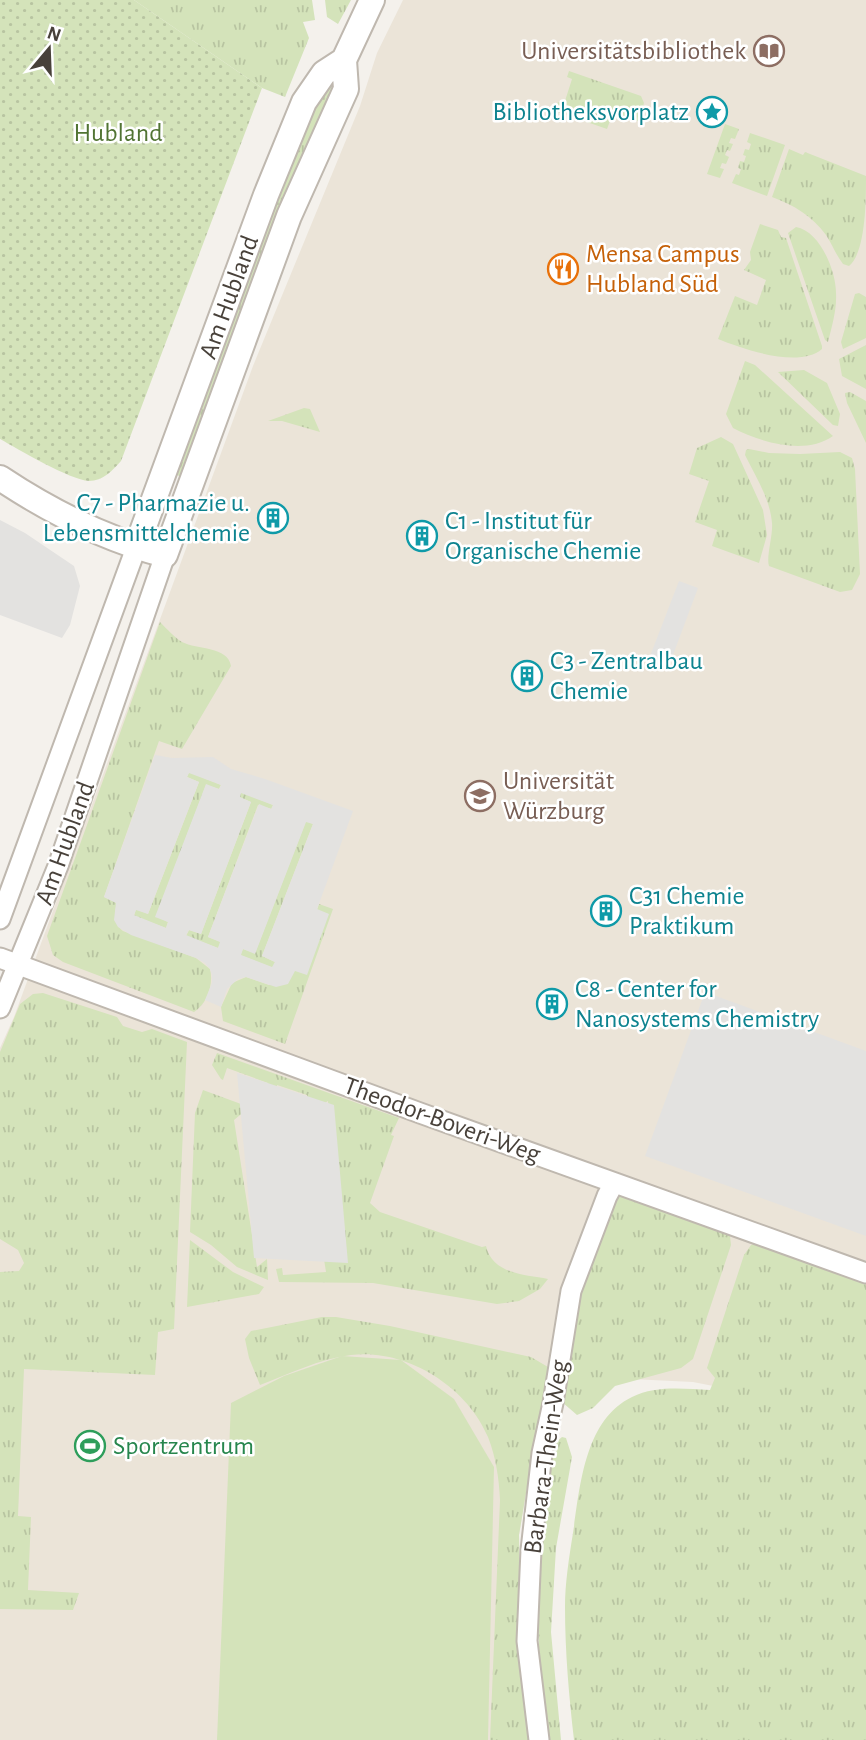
<svg xmlns="http://www.w3.org/2000/svg" width="866" height="1740" font-family="'Alegreya Sans',sans-serif">
	<style>
		.education { fill: #ebe4d8 }
		.grass { fill: url(#grass-tufts) }
		.garden { fill: url(#garden-dots) }
		.pitch { fill: #d4e3ba }
		.parking { fill: #e3e2e0; fill-rule: evenodd }
		.lines { fill: none; stroke-linecap: round; stroke-linejoin: round }
		.minor-casing { stroke: #bfb8af; stroke-width: 23 }
		.tertiary-casing { stroke: #bfb8af; stroke-width: 28 }
		.minor { stroke: #fff; stroke-width: 19 }
		.tertiary { stroke: #fff; stroke-width: 24 }
		.labels { text-anchor: middle; dominant-baseline: central; stroke-width: 5; stroke-linejoin: round; paint-order: stroke }
		.education-label { font-size: 26px; fill: #785e54; stroke: #fff; text-anchor: end }
		.culture-label { font-size: 26px; fill: #0d838f; stroke: #fff; text-anchor: start }
		.park-label { font-size: 26px; fill: #517433; stroke: #fff }
		.food-label { font-size: 26px; fill: #c56008; stroke: #fff; text-anchor: start }
		.street-label { font-size: 26px; fill: #48413a; stroke: #fff }
		.leisure-label { font-size: 26px; fill: #27864d; stroke: #fff; text-anchor: start }
	</style>
	<defs>
		<pattern id="grass-tufts" width="24" height="20" patternUnits="userSpaceOnUse" patternTransform="scale(1.75)"><rect width="24" height="20" fill="#d4e3ba"/><path d="M3 7l-1-3M5 7V3M7 7l1-3M15 17l-1-3M17 17v-4M19 17l1-3" fill="none" stroke="#b8c4a1"/></pattern>
		<pattern id="garden-dots" width="8" height="8" patternUnits="userSpaceOnUse" patternTransform="scale(1.75)"><rect width="8" height="8" fill="#d4e3ba"/><path d="M2 2h.1M6 6h.1" fill="none" stroke="#b8c4a1" stroke-width="1.8" stroke-linecap="round"/></pattern>
	</defs>
	<rect width="100%" height="100%" fill="#f4f1ec"/>
	<path class="education" d="M403 0H866V1416L693 1382 548 1375 534 1445 519 1535 521 1649 531 1740H0V1048L14 1017 253 366 360 106 377 53Z"/>
	<path class="grass" d="M134 0H312L315 20 303 22 309 38 285 97 262 88Z
		M325 0H351L338 24 327 17Z
		M569 71 641 96 644 103 638 121 613 113 607 129 555 111 558 102 564 104 572 79 567 77Z
		M338 78 186 478 173 474 283 180 327 79Z
		M725 124 739 129 735 139 731 138 729 143 733 144 730 151 727 150 725 155 729 157 726 164 722 163 720 168 724 169 720 178 707 174Z
		M750 133 785 145 767 196 732 183 736 174 739 175 741 169 738 168 740 161 744 162 746 156 743 155 745 149 749 150 751 144 747 142Z
		M789 149 803 155 805 152 866 176C866 200 866 252 849 266L843 264C836 255 832 244 826 235 812 216 794 205 772 197Z
		M760 224 778 230 781 237 786 238 822 346V349C799 369 743 349 718 339L735 296 757 305 766 280 744 270 751 260 750 252Z
		M796 227C820 231 836 271 836 293 837 309 832 326 828 342L825 340 788 233Z
		M855 294 859 293 866 297V338L843 349 841 342Z
		M866 345V389L842 376 839 359Z
		M745 361 755 365 833 436C805 456 760 442 733 428L726 414Z
		M804 370 827 383 840 414 838 426 833 425 778 372Z
		M850 392 866 401V443L847 403 845 393Z
		M304 408 310 409 320 432 282 421H268Z
		M721 437 733 444 763 510 767 535 759 563 712 546 717 530 695 522 709 481 689 474 697 448Z
		M749 449 769 453 800 454 840 452 852 458 855 469 860 574 852 590 840 592 769 566C766 557 773 536 772 523 770 499 756 477 745 455L746 450Z
		M160 622C167 629 174 637 182 642 197 650 228 646 231 666L182 749 159 741 104 897 117 903C114 914 114 924 123 931L196 958 210 969C214 984 207 1004 194 1012L63 962 53 955 47 936Z
		M189 772 221 785 219 789 206 785 156 916 168 922 166 928 134 916 136 909 148 914 199 782 187 777Z
		M241 792 273 805 272 809 258 805 208 937 221 942 218 948 186 936 189 930 201 934 251 802 239 797Z
		M306 821 313 824 262 956 275 962 273 968 240 955 243 949 255 953Z
		M319 904 333 909 285 1044 223 1021 221 1007 232 983 246 977 269 985 294 971 328 914 317 910Z
		M43 993 117 1017 123 1026 142 1032 152 1029 187 1042 174 1329 158 1332 155 1375 24 1369 18 1516 31 1517 28 1590 79 1593 73 1610 0 1609V1272L19 1271 24 1263 18 1250 0 1239V1052L20 1004 33 994Z
		M217 1053 399 1118 391 1135 394 1136 370 1203 380 1212 482 1247 486 1246C492 1274 526 1275 548 1279L540 1289 519 1301 497 1304 373 1283 279 1282 276 1269 282 1268 283 1275 326 1272 323 1253 336 1250 328 1101 312 1111 309 1110 307 1095 277 1085V1099L265 1095 268 1083 227 1068 223 1080 221 1079 212 1065Z
		M203 1090 241 1104 245 1111 234 1120 257 1267 267 1259 268 1280 237 1267 211 1245 190 1232 195 1113Z
		M625 1196 723 1229 730 1236 731 1245 693 1359 681 1368 615 1386 593 1408 577 1415 562 1402 580 1296 591 1263 617 1197Z
		M190 1240 233 1272 264 1287 259 1294 187 1307Z
		M760 1242 866 1280V1740H574C569 1696 565 1652 565 1607 565 1583 569 1558 573 1533 580 1488 584 1420 632 1397 656 1385 685 1389 710 1390L715 1378 707 1368 744 1255 751 1245Z
		M322 1317H336L390 1326 531 1357 548 1367V1375L534 1445 519 1535 521 1649 531 1740H490L500 1500C499 1478 496 1458 488 1437 467 1386 405 1348 351 1355 319 1359 289 1374 260 1385L249 1358 245 1339 251 1331Z
		M562 1437 566 1438 572 1457 556 1548 551 1632 561 1740H549C538 1663 532 1583 543 1506 546 1485 551 1464 555 1443Z"/>
	<path class="garden" d="M0 0H134L262 88 121 461C112 471 103 481 89 481 70 480 18 449 0 439Z"/>
	<path class="pitch" d="M342 1356 401 1360 454 1399 494 1467 488 1740H217L231 1403 284 1376Z"/>
	<path class="parking" d="M0 520 25 533 74 566 80 586 70 625 62 638 0 615Z
		M679 581 698 588 667 671 647 664Z
		M155 755 172 758 213 757 231 769 265 779 353 811 317 909 329 914 307 975 295 971 288 984 276 987 246 977 238 979 227 989 221 1007 205 1000 212 983V975L210 969 205 963 196 958 131 935 118 927 114 920 116 903 104 897ZM189 773 221 785 219 789 206 784 155 917 168 922 166 928 134 915 136 910 148 914 199 782 187 777ZM241 793 273 805 271 809 259 804 208 937 220 942 218 948 186 935 189 930 201 934 251 802 240 797ZM306 822 313 824 262 956 275 962 272 967 241 955 243 949 255 954Z
		M705 992 866 1051V1236L645 1156Z
		M237 1073 334 1105 348 1263 254 1258Z"/>
	<g class="lines">
		<g class="minor-casing">
			<path id="minor" d="M0 919 136 548
				M0 958 420 1113 866 1273
				M0 1008 58 866 165 555
				M539 1740 527 1641 531 1550 542 1453 553 1403 571 1291 607 1196 614 1183"/>
		</g>
		<g class="tertiary-casing">
			<path id="tertiary" d="M0 478C51 512 105 539 165 555L289 216 346 89 344 60 372 0
				M136 548 266 195 304 102 324 73 344 60"/>
		</g>
		<use href="#minor" class="minor"/>
		<use href="#tertiary" class="tertiary"/>
	</g>
	<defs>
		<g id="library-ring" transform="scale(1.575)"><circle r="9.5" fill="#fff" stroke="#8d6e63" stroke-width="1.5"/><path d="M-6-4Q-3-5.5-.7-3.5V5Q-3 3-6 4ZM6-4Q3-5.5 .7-3.5V5Q3 3 6 4Z" fill="#8d6e63"/></g>
		<g id="sight-ring" transform="scale(1.575)"><circle r="9.5" fill="#fff" stroke="#0f9aa8" stroke-width="1.5"/><path d="M0-6L1.8-2.2L6-1.7L2.9 1.2L3.7 5.4L0 3.3L-3.7 5.4L-2.9 1.2L-6-1.7L-1.8-2.2Z" fill="#0f9aa8"/></g>
		<g id="restaurant-ring" transform="scale(1.575)"><circle r="9.5" fill="#fff" stroke="#e8710a" stroke-width="1.5"/><path d="M-5-6h1v4h1v-4h1v4h1v-4h1v5L-1.5 .5V6h-2V.5L-5-1ZM5-6V6H3V1.5H1.5Q1.5-4 5-6Z" fill="#e8710a"/></g>
		<g id="building-ring" transform="scale(1.575)"><circle r="9.5" fill="#fff" stroke="#0f9aa8" stroke-width="1.5"/><path d="M-4-6H4V6H1V3H-1V6H-4ZM-2.5-4.3h1.7v1.8h-1.7ZM.8-4.3h1.7v1.8H.8ZM-2.5-1h1.7V.8h-1.7ZM.8-1h1.7V.8H.8Z" fill="#0f9aa8"/></g>
		<g id="university-ring" transform="scale(1.575)"><circle r="9.5" fill="#fff" stroke="#8d6e63" stroke-width="1.5"/><path d="M0-5L7-2L0 1L-7-2ZM-4 1L0 2.5L4 1V4Q0 6-4 4Z" fill="#8d6e63"/></g>
		<g id="stadium-ring" transform="scale(1.575)"><circle r="9.5" fill="#fff" stroke="#2e9e5b" stroke-width="1.5"/><path d="M0-5a6.5 5 0 1 0 0 10a6.5 5 0 1 0 0-10ZM-3.5-1.8h7v3.6h-7Z" fill="#2e9e5b"/></g>
	</defs>
	<g fill-rule="evenodd">
		<use href="#library-ring" x="769" y="51"/>
		<use href="#sight-ring" x="712" y="112"/>
		<use href="#restaurant-ring" x="563" y="269"/>
		<use href="#building-ring" x="273" y="518"/>
		<use href="#building-ring" x="422" y="536"/>
		<use href="#building-ring" x="527" y="676"/>
		<use href="#university-ring" x="480" y="796"/>
		<use href="#building-ring" x="606" y="911"/>
		<use href="#building-ring" x="552" y="1004"/>
		<use href="#stadium-ring" x="90" y="1446"/>
	</g>
	<g class="labels">
		<g class="education-label">
			<text x="746" y="51">Universitätsbibliothek</text>
			<text x="503" y="781" text-anchor="start">Universität<tspan x="503" dy="30">Würzburg</tspan></text>
		</g>
		<g class="culture-label">
			<text x="689" y="112" text-anchor="end">Bibliotheksvorplatz</text>
			<text x="250" y="503" text-anchor="end">C7 - Pharmazie u.<tspan x="250" dy="30">Lebensmittelchemie</tspan></text>
			<text x="445" y="521">C1 - Institut für<tspan x="445" dy="30">Organische Chemie</tspan></text>
			<text x="550" y="661">C3 - Zentralbau<tspan x="550" dy="30">Chemie</tspan></text>
			<text x="629" y="896">C31 Chemie<tspan x="629" dy="30">Praktikum</tspan></text>
			<text x="575" y="989">C8 - Center for<tspan x="575" dy="30">Nanosystems Chemistry</tspan></text>
		</g>
		<g class="park-label">
			<text x="118" y="133">Hubland</text>
		</g>
		<g class="food-label">
			<text x="586" y="254">Mensa Campus<tspan x="586" dy="30">Hubland Süd</tspan></text>
		</g>
		<g class="street-label">
			<text transform="translate(229 297) rotate(-70)">Am Hubland</text>
			<text transform="translate(65 843) rotate(-70)">Am Hubland</text>
			<text transform="translate(442 1120) rotate(20)">Theodor-Boveri-Weg</text>
			<text transform="translate(546 1457) rotate(-82)">Barbara-Thein-Weg</text>
		</g>
		<g class="leisure-label">
			<text x="113" y="1446">Sportzentrum</text>
		</g>
	</g>
	<g transform="translate(49 49) rotate(19)" stroke="#ffffff" stroke-width="5" paint-order="stroke">
	<path d="M0-5L12 26L0 18L-12 26Z" fill="#48413a"/>
	<text y="-10" font-size="19" font-weight="bold" text-anchor="middle" fill="#48413a">N</text>
	</g>
</svg>
